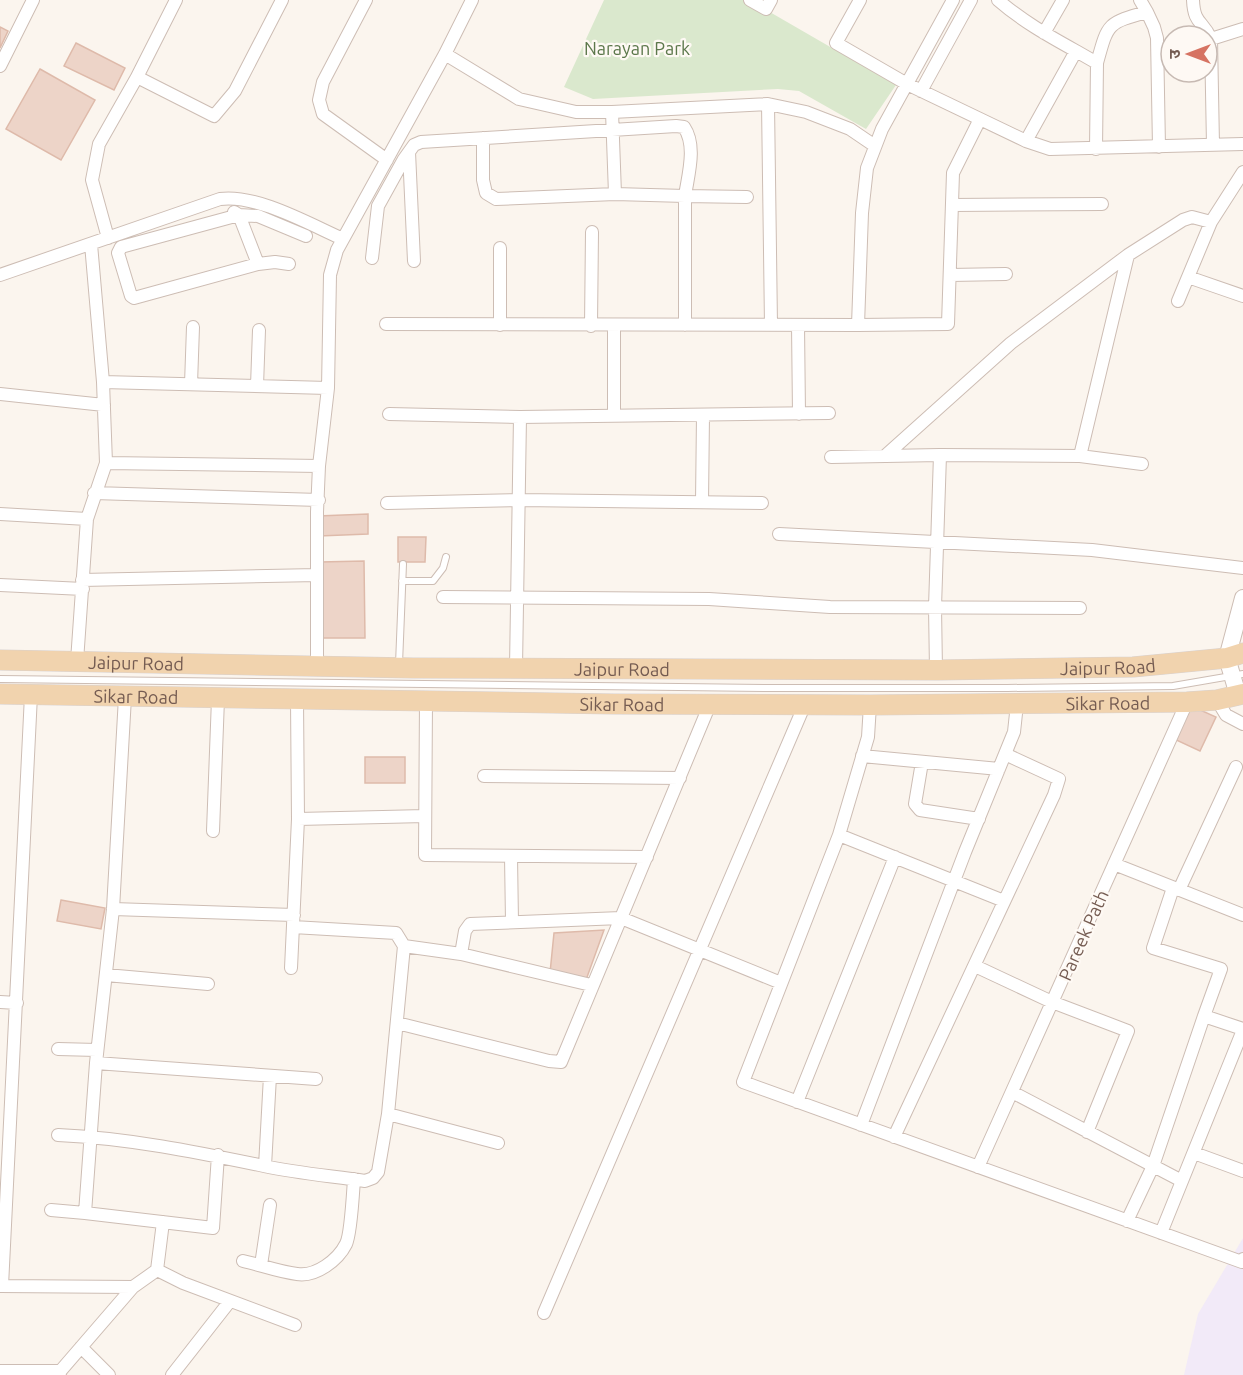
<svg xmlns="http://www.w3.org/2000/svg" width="1243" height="1375" font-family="Ubuntu,'Noto Sans Devanagari',sans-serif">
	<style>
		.education { fill: #f2eaf8 }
		.green { fill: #dae8cd }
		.building { fill: #edd4c8; stroke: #debaaa; stroke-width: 1.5 }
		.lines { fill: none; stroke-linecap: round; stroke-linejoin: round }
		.service-casing { stroke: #cdbdb4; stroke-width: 8 }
		.minor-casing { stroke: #cdbdb4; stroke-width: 14 }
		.tertiary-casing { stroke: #cdbdb4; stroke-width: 18 }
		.primary-casing { stroke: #d8d1cf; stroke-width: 21 }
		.service { stroke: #fff; stroke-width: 6 }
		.minor { stroke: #fff; stroke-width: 12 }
		.tertiary { stroke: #fff; stroke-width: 16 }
		.primary { stroke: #f1d3ae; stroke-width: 20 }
		.labels { text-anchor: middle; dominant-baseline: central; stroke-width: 4.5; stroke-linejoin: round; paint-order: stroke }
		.park-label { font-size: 18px; fill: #5c784b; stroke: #fef9f4 }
		.street-label { font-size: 18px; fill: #755c52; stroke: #fef9f4 }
	</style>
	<rect width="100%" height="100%" fill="#fbf5ee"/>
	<path class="education" d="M1243 1238V1375H1184L1198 1314Z"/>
	<path class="green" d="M604 0H749L896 85 866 129 799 91 778 89 593 99 564 87Z"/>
	<path class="building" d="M0 27 8 31 0 48Z
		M76 43 125 68 114 90 64 66Z
		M40 69 95 100 61 160 6 129Z
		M368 514V534L319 536 318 516Z
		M398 537H426L425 562H398Z
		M364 561 365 638H321L320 562Z
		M1189 705 1216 717 1200 751 1174 739Z
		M365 757H405V783H365Z
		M61 900 105 908 101 929 57 921Z
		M604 930 586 980 550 973 554 933Z"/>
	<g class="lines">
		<g class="service-casing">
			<path id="service" d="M402 581H433L443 568 446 557
				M399 664 403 564
				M0 679 767 688H1007L1173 686 1243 674"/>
		</g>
		<g class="minor-casing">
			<path id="minor" d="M176 0 137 77 214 116 235 91 282 0
				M366 0 323 82 319 100 323 114 387 160
				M750 0 766 9 771 0
				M860 0 836 43 907 84 1026 141 1050 149 1243 144
				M998 0C1022 21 1049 36 1076 51
				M1193 0C1194 25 1203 20 1211 39L1213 145
				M1147 12 1154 27 1157 38 1159 147
				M1044 33 1063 0
				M1211 39 1243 29
				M445 54 519 99 576 112H612L768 104 806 112 850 129 875 146
				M1097 63C1108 23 1107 23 1147 12L1140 0
				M0 66 33 0
				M921 91 971 0
				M768 104 771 325
				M483 138V180L486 193 496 199 615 194 612 112
				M1026 141 1076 51 1097 63 1096 149
				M409 152 414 261
				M615 194 685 196V325
				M952 205 1102 204
				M234 212 239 215 258 264
				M108 238 92 180 99 144 137 77
				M500 248V325
				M372 258 378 206 404 159 414 145 421 142 676 126 684 127C697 146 688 175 685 196L747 197
				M289 264 275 262 258 264 134 298 131 296 118 253 121 247 239 215 258 216 306 236
				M0 275 220 199C257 194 309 224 343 239
				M950 275 1006 274
				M1188 277 1243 296
				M1178 301 1211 222
				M386 324 858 325 862 213 867 168 882 129 953 0
				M798 325 799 414
				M858 325 948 324 953 173 980 119
				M591 326 592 232
				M103 382 328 388
				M191 384 193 327
				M257 386 259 330
				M0 394 104 405
				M389 414 520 417 829 413
				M614 416V325
				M885 456 1011 343 1128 255
				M1080 456 1128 255 1183 220 1192 217 1211 222 1243 172
				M831 457 940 455
				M106 463 319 466
				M94 493 319 500
				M702 502 703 415
				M387 503 520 500 762 503
				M0 514 87 519
				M779 534 1092 550 1243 568
				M82 580 317 575
				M0 585 83 589
				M443 597 709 599 830 607 1080 608
				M77 661 87 519 106 463 103 382 91 244
				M317 666V512L319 466 328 388 330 275 337 250 445 54 472 0
				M516 667 520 417
				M936 670 935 607 940 455 1080 456 1142 464
				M125 697 113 909 96 1063 85 1213 213 1228 218 1155
				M1217 700 1226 715 1243 724
				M426 701 425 855 647 857
				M870 705 868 737 839 835 743 1082 1242 1262 1243 1259
				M862 756 999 769
				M922 762 915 804 920 810 979 819
				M484 776 680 778
				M298 819 425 816
				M213 831 218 699
				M839 835 1004 901
				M511 856 512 922
				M1114 864 1243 915
				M1173 888 1153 948 1221 969 1204 1016
				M1179 890 1236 767
				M113 909 294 915
				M293 927 396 933 404 946 388 1114 498 1143
				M404 946 461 954 591 985
				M461 954 465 931 470 924 621 918 781 983
				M975 966 1052 1002 1128 1031 1087 1132
				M291 968 298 819 297 700
				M106 975 208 984
				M0 1002 17 1003
				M397 1023 549 1061 561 1062 710 704
				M58 1049 97 1050
				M96 1063 316 1079
				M1012 1092 1182 1181
				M797 1102 895 857
				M861 1125 965 852 1014 732 1017 704
				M58 1135C128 1138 196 1152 264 1166 297 1173 331 1176 365 1181L373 1178 378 1172 388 1114
				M894 1137 1054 795 1059 779 1005 754
				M1194 1153 1243 1171
				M265 1166 270 1076
				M978 1167 1187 702
				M51 1210 85 1213
				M1127 1221 1153 1166 1204 1016 1243 1029
				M1161 1233 1243 1030
				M243 1261C261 1265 279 1272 297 1274 316 1277 338 1260 346 1244 351 1234 353 1193 354 1179
				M261 1265 270 1205
				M157 1270 183 1283 295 1325
				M0 1286 133 1287
				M2 1286 31 695
				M544 1313 805 704
				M81 1347 109 1375
				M0 1371H61
				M57 1375 133 1287 157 1270 163 1222
				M172 1375 230 1301"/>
		</g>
		<g class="tertiary-casing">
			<path id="tertiary" d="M1238 695 1227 658 1243 598"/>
		</g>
		<g class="primary-casing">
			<g id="primary">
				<path id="s1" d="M0 660 413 668 938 670 1133 667 1227 658 1243 653"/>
				<path id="s2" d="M0 694 614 704 870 705 1187 702 1217 700 1243 694"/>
			</g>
		</g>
		<use href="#service" class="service"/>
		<use href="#minor" class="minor"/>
		<use href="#tertiary" class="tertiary"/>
		<use href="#primary" class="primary"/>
	</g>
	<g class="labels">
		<g class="park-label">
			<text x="637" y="48">Narayan Park</text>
		</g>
		<g class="street-label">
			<text stroke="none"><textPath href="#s1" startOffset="136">Jaipur Road</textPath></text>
			<text stroke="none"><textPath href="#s1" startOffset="1108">Jaipur Road</textPath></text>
			<text stroke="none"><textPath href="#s1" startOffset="622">Jaipur Road</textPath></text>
			<text stroke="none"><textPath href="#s2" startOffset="136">Sikar Road</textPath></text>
			<text stroke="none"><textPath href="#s2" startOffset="622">Sikar Road</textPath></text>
			<text stroke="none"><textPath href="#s2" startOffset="1108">Sikar Road</textPath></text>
			<text transform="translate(1083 935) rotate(-66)">Pareek Path</text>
		</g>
	</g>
	<g transform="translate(1189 54) rotate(270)"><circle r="28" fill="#fef9f4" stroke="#c7bab3" stroke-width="1.5"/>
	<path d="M0-4.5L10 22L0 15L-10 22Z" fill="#d67362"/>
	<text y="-9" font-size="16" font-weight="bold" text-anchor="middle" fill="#755c52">उ</text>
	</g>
</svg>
